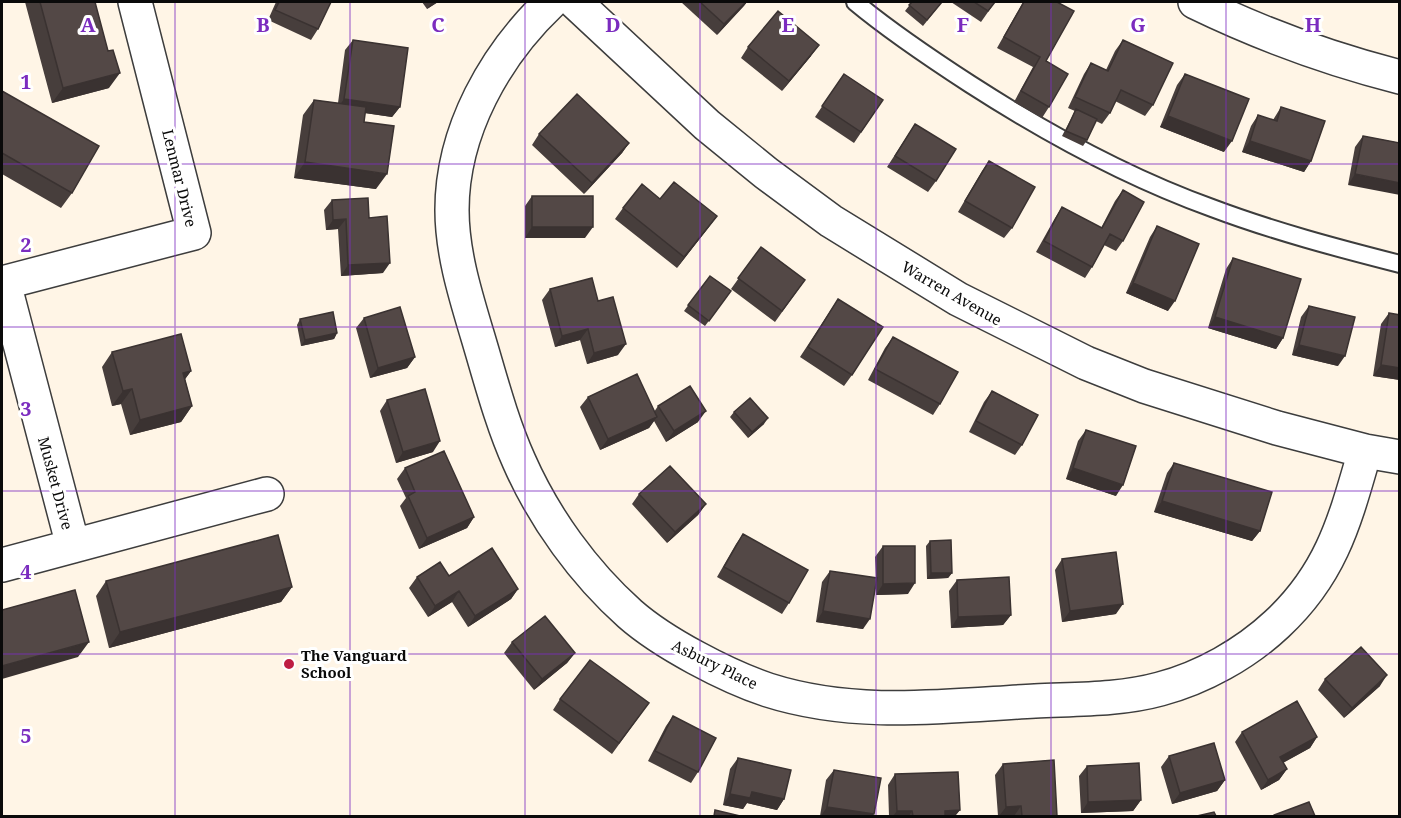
<svg xmlns="http://www.w3.org/2000/svg" width="1401" height="818" font-family="'Noto Serif',serif">
	<style>
		.lines { fill: none; stroke-linecap: round; stroke-linejoin: round }
		.lane-casing { stroke: #3d3d3d; stroke-width: 20 }
		.street-casing { stroke: #3d3d3d; stroke-width: 36 }
		.lane { stroke: #fff; stroke-width: 16 }
		.street { stroke: #fff; stroke-width: 33 }
		.wall { fill: #473e3c }
		.shaded-wall { fill: #3a3231 }
		.building { fill: #534846; stroke: #3a3231; stroke-width: 1.5 }
		.grid { fill: none; stroke: #7b2cbf; stroke-width: 1.5; stroke-opacity: 0.55 }
		.poi-dot { fill: #be1d43; stroke: #fff; stroke-width: 2 }
		.labels { text-anchor: middle; dominant-baseline: central; stroke-width: 6; stroke-linejoin: round; paint-order: stroke }
		.street-label { font-size: 15px; fill: #0a0a0a; stroke: #fff }
		.poi-label { font-size: 15px; font-weight: bold; fill: #0a0a0a; stroke: #fff; text-anchor: start }
		.grid-label { font-size: 20px; text-anchor: middle; font-weight: bold; fill: #7b2cbf; stroke: #fff; stroke-width: 6; stroke-linejoin: round; paint-order: stroke }
	</style>
	<rect width="100%" height="100%" fill="#fff5e6"/>
	<g class="lines">
		<g class="lane-casing">
			<path id="lane" d="M855 2C891 32 930 58 970 84 1046 133 1126 177 1212 208 1273 231 1337 248 1400 264"/>
		</g>
		<g class="street-casing">
			<path id="street" d="M551 2C495 55 452 131 452 210 452 252 465 294 477 334 490 377 501 421 519 461 544 518 584 573 630 614 663 643 726 676 768 690 856 718 945 706 1035 701 1076 699 1120 700 1160 689 1202 678 1245 654 1277 624 1332 573 1345 520 1365 451
				M575 2 707 125 766 173 831 221 958 299 1086 363 1144 386 1277 428 1365 451 1400 457
				M1195 2C1261 34 1329 59 1400 77
				M2 283 194 233 135 2
				M4 283 73 546
				M2 565 267 494"/>
		</g>
		<use href="#lane" class="lane"/>
		<use href="#street" class="street"/>
	</g>
	<path class="wall" d="M25 2H95L109 88 52 103Z
		M276 2H331L318 29 311 40 268 20Z
		M422 2H438L427 9Z
		M681 2H747L717 35Z
		M912 2H942L923 26 905 11Z
		M951 2H995L981 22Z
		M1023 2H1057L1046 61 1049 107 1042 118 1014 102 1033 67 997 48Z
		M353 40 400 107 392 117 365 113 364 122 376 189 294 178 303 115 314 100 338 103 345 50Z
		M1123 40 1153 105 1145 116 1115 101 1110 113 1102 124 1096 121 1087 140 1083 146 1062 136 1075 111 1068 108 1084 74 1091 63 1106 70 1115 51Z
		M748 47 811 56 782 91 741 58Z
		M844 74 883 100 854 143 815 117Z
		M1185 74 1224 152 1160 127 1177 85Z
		M2 91 72 193 61 208 2 174Z
		M1281 107 1311 161 1304 172 1242 152 1251 126 1258 115 1273 120Z
		M915 124 936 181 928 192 887 167Z
		M539 134 629 143 622 153 584 194 532 145Z
		M1363 136 1400 143 1348 185 1355 147Z
		M989 161 1012 228 1004 238 958 212 982 171Z
		M1123 190V241L1116 251 1104 245 1092 267 1085 278 1036 252 1055 218 1062 207 1101 228 1115 201Z
		M532 196 585 238H525V206Z
		M660 199 717 216 677 268 615 219 623 208Z
		M332 200 369 218 383 273 341 276 338 229 326 230 324 210Z
		M1157 226 1168 311 1126 293 1150 237Z
		M761 247 805 280 775 322 731 289Z
		M1233 258 1283 338 1276 349 1208 328 1226 269Z
		M710 276 731 291 705 326 684 311Z
		M550 289 598 301 618 355 587 364 580 340 555 347 542 300Z
		M838 299 852 375 844 386 800 357Z
		M1309 306 1338 366 1292 355 1301 317Z
		M1389 313 1400 380 1373 376 1381 324Z
		M364 318 415 357 407 368 370 378 356 328Z
		M300 319 337 333 334 339 301 346 297 325Z
		M893 337 940 404 933 415 868 380 885 348Z
		M112 352 191 371 185 379 192 406 181 422 130 435 121 404 112 406 102 367Z
		M992 391 1022 445 1015 455 969 432 984 402Z
		M588 397 654 412 658 406 698 422 666 442 654 421 649 428 600 450 580 407Z
		M387 400 433 452 396 463 380 411Z
		M734 412 764 424 748 438 730 417Z
		M1086 430 1116 496 1066 479 1078 441Z
		M1174 463 1260 531 1252 541 1154 512 1167 473Z
		M405 468 474 517 467 528 419 549 400 506 406 498 397 479Z
		M639 494 706 504 698 515 667 543 632 504Z
		M743 534 789 603 782 614 717 577 736 544Z
		M930 541 952 573 948 578 927 579 926 546Z
		M883 546 908 594 876 595V586L863 629 816 622 822 582 830 571 876 578 875 557Z
		M1062 559 1116 614 1062 622 1055 570Z
		M449 576 518 589 511 599 468 627 452 602 428 617 409 588 417 577Z
		M957 580 1011 615 1003 625 951 628 949 591Z
		M106 581 292 587 281 602 109 648 96 596Z
		M512 642 575 653 567 663 534 690 504 653Z
		M1325 679 1380 686 1344 718 1318 690Z
		M560 699 641 714 612 754 553 710Z
		M673 716 698 772 691 783 648 761 666 726Z
		M1242 732 1317 737 1310 748 1283 763 1287 769 1279 780 1261 790 1235 742Z
		M1169 756 1225 780 1217 791 1172 804 1161 767Z
		M738 758 784 799 777 810 747 803 743 809 723 805 730 769Z
		M1003 764 1057 816H998L995 775Z
		M1087 766 1141 800 1133 811 1081 813 1079 776Z
		M834 770 873 816H820L826 780Z
		M895 774 960 810 955 816H889L888 785Z"/>
	<path class="shaded-wall" d="M432 2H438L427 9Z
		M746 2H747L744 6 717 35 724 24Z
		M819 45 811 56 782 91 789 81Z
		M120 73 109 88 52 103 63 88Z
		M344 99 400 107 392 117 337 109Z
		M1168 116 1232 141 1224 152 1160 127Z
		M1250 141 1311 161 1304 172 1242 152Z
		M629 143 622 153 584 194 592 183Z
		M305 162 387 174 376 189 294 178Z
		M1355 174 1400 183V195L1348 185Z
		M717 216 709 227 677 268 684 257Z
		M346 219 338 229 326 230 333 220Z
		M532 227H593L585 238H525Z
		M390 263 383 273 341 276 348 265Z
		M1133 283 1175 301 1168 311 1126 293Z
		M1215 317 1283 338 1276 349 1208 328Z
		M588 329 580 340 555 347 562 336Z
		M337 333 334 339 301 346 305 340Z
		M626 344 618 355 587 364 594 353Z
		M1299 345 1345 356 1338 366 1292 355Z
		M415 357 407 368 370 378 378 368Z
		M1381 365 1400 368V380L1373 376Z
		M191 371 180 386 183 373Z
		M132 389 121 404 112 406 123 391Z
		M192 406 181 422 130 435 140 420Z
		M706 411 698 422 666 442 674 431Z
		M657 417 649 428 600 450 608 439Z
		M768 418 764 424 748 438 752 432Z
		M440 441 433 452 396 463 403 452Z
		M1073 468 1123 485 1116 496 1066 479Z
		M1162 501 1260 531 1252 541 1154 512Z
		M706 504 698 515 667 543 675 532Z
		M474 517 467 528 419 549 427 538Z
		M931 573H952L948 578 927 579Z
		M915 583 908 594 876 595 883 584Z
		M292 587 281 602 109 648 120 632Z
		M518 589 511 599 468 627 475 616Z
		M459 591 452 602 428 617 435 606Z
		M1123 604 1116 614 1062 622 1070 611Z
		M823 611 870 619 863 629 816 622Z
		M1011 615 1003 625 951 628 958 617Z
		M89 642 78 657 2 679V666Z
		M575 653 567 663 534 690 542 679Z
		M1387 675 1380 686 1344 718 1352 708Z
		M1317 737 1310 748 1273 768 1280 757Z
		M1287 769 1279 780 1261 790 1268 780Z
		M1225 780 1217 791 1172 804 1180 793Z
		M752 792 784 799 777 810 747 803 743 809 723 805 730 794Z
		M1141 800 1133 811 1081 813 1088 802Z
		M1021 806 1014 816H999L1006 807Z
		M827 807 874 814 873 816H821Z
		M960 810 955 816H940L945 811Z
		M897 811H912L909 816H893Z"/>
	<path class="building" d="M40 2H95L108 51 113 50 120 73 63 88Z
		M279 2H331L318 29 275 10Z
		M700 2H746L724 24Z
		M912 2H942L927 20 909 5Z
		M974 2H995L988 11Z
		M1024 2H1057L1074 11 1046 61 1068 74 1049 107 1021 91 1040 57 1004 37Z
		M778 11 819 45 789 81 748 47Z
		M353 40 408 48 400 107 344 99Z
		M1123 40 1173 63 1153 105 1121 90 1110 113 1075 97 1091 63 1108 71Z
		M844 74 883 100 861 132 822 106Z
		M1185 74 1249 99 1232 141 1168 116Z
		M2 91 99 146 72 193 2 153Z
		M577 94 629 143 592 183 539 134Z
		M314 100 366 107 364 122 394 126 387 174 305 162Z
		M1281 107 1325 121 1311 161 1250 141 1258 115 1277 121Z
		M1076 109 1097 119 1087 140 1066 131Z
		M915 124 956 149 936 181 895 156Z
		M1363 136 1400 143V183L1355 174Z
		M989 161 1035 187 1012 228 965 201Z
		M674 182 717 216 684 257 623 208 642 184 660 199Z
		M1123 190 1144 202 1123 241 1110 234 1092 267 1044 241 1062 207 1102 228Z
		M532 196H593V227H532Z
		M368 198 369 218 387 216 390 263 348 265 346 219 333 220 332 200Z
		M1157 226 1199 244 1175 301 1133 283Z
		M761 247 805 280 782 311 738 278Z
		M1233 258 1301 279 1283 338 1215 317Z
		M710 276 731 291 709 321 688 305Z
		M592 278 598 301 613 297 626 344 594 353 588 329 562 336 550 289Z
		M838 299 883 327 852 375 808 347Z
		M1309 306 1355 317 1345 356 1299 345Z
		M400 307 415 357 378 368 364 318Z
		M333 312 337 333 305 340 300 319Z
		M1389 313 1400 315V368L1381 365Z
		M181 334 191 371 183 373 192 406 140 420 132 389 123 391 112 352Z
		M893 337 958 372 940 404 875 369Z
		M637 374 657 417 608 439 588 397Z
		M690 386 706 411 674 431 658 406Z
		M425 389 440 441 403 452 387 400Z
		M992 391 1038 415 1022 445 976 421Z
		M750 398 768 418 752 432 734 412Z
		M1086 430 1136 446 1123 485 1073 468Z
		M444 451 474 517 427 538 408 496 415 492 405 468Z
		M1174 463 1272 492 1260 531 1162 501Z
		M670 466 706 504 675 532 639 494Z
		M743 534 808 570 789 603 724 567Z
		M278 535 292 587 120 632 106 581Z
		M951 540 952 573H931L930 541Z
		M883 546H915V583L883 584Z
		M492 548 518 589 475 616 459 591 435 606 417 577 440 562 449 576Z
		M1116 552 1123 604 1070 611 1062 559Z
		M830 571 877 578 870 619 823 611Z
		M1009 577 1011 615 958 617 957 580Z
		M75 590 89 642 2 666V610Z
		M545 616 575 653 542 679 512 642Z
		M1361 647 1387 675 1352 708 1325 679Z
		M590 660 649 703 619 743 560 699Z
		M1297 701 1317 737 1280 757 1287 769 1268 780 1242 732Z
		M673 716 716 738 698 772 655 751Z
		M1214 743 1225 780 1180 793 1169 756Z
		M738 758 791 770 784 799 752 792 750 798 730 794Z
		M1054 760 1057 816H1022L1021 806 1006 807 1003 764Z
		M1139 763 1141 800 1088 802 1087 766Z
		M834 770 881 778 874 814 827 807Z
		M958 772 960 810 945 811V816H913L912 811H897L895 774Z
		M1309 802 1315 816H1274V815Z
		M715 810 740 816H714Z
		M1214 812 1216 816H1197Z"/>
	<path class="grid" d="M175 2V816M350 2V816M525 2V816M700 2V816M876 2V816M1051 2V816M1226 2V816M2 164H1400M2 327H1400M2 491H1400M2 654H1400"/>
	<circle class="poi-dot" cx="289" cy="664" r="6"/>
	<g class="labels">
		<g class="street-label">
			<text transform="translate(180 178) rotate(76)">Lenmar Drive</text>
			<text transform="translate(952 293) rotate(30)">Warren Avenue</text>
			<text transform="translate(56 483) rotate(75)">Musket Drive</text>
			<text transform="translate(715 664) rotate(26)">Asbury Place</text>
		</g>
		<g class="poi-label">
			<text x="301" y="655">The Vanguard<tspan x="301" dy="17">School</tspan></text>
		</g>
	</g>
	<g class="grid-label">
		<text x="88" y="32">A</text>
		<text x="263" y="32">B</text>
		<text x="438" y="32">C</text>
		<text x="613" y="32">D</text>
		<text x="788" y="32">E</text>
		<text x="963" y="32">F</text>
		<text x="1138" y="32">G</text>
		<text x="1313" y="32">H</text>
		<text x="26" y="89">1</text>
		<text x="26" y="252">2</text>
		<text x="26" y="416">3</text>
		<text x="26" y="579">4</text>
		<text x="26" y="743">5</text>
	</g>
	<rect width="1401" height="818" fill="none" stroke="#0a0a0a" stroke-width="6"/>
</svg>
